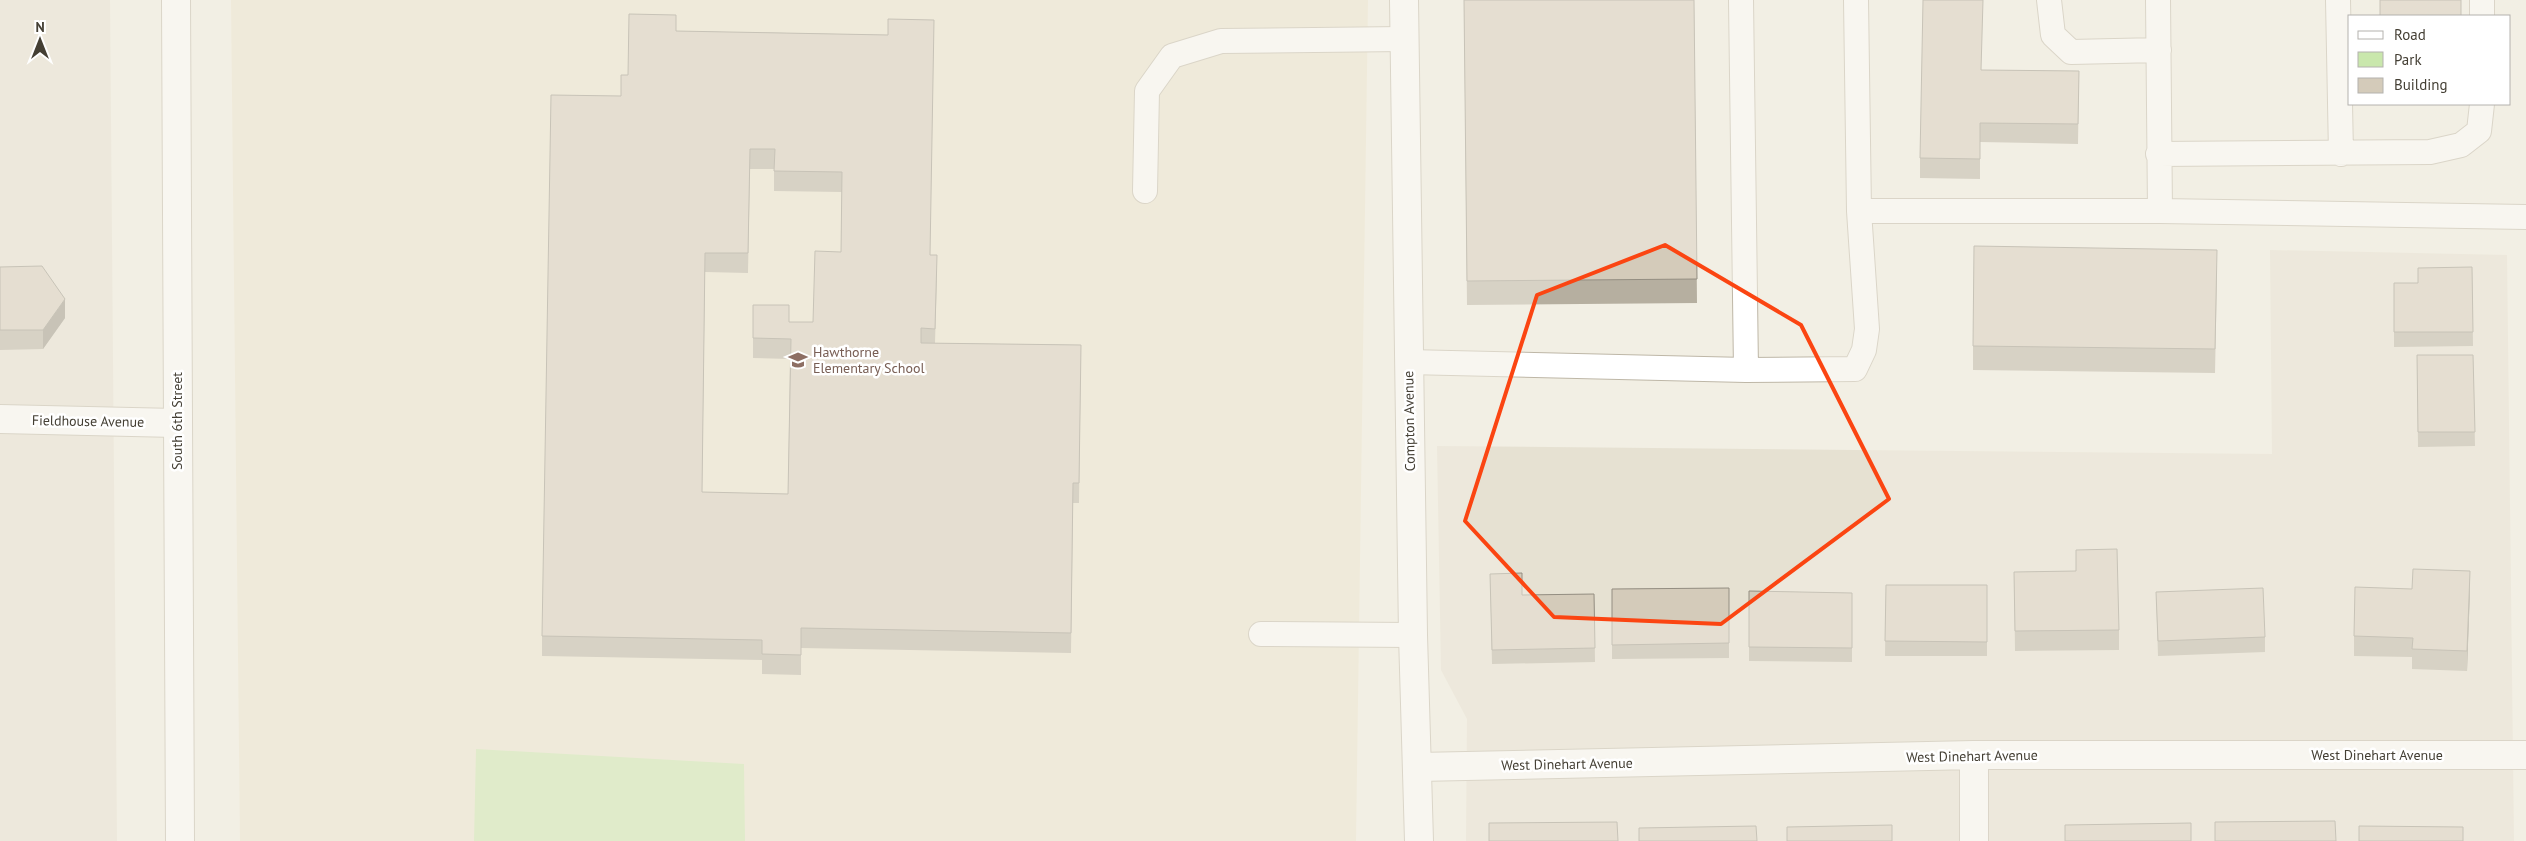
<svg xmlns="http://www.w3.org/2000/svg" width="2526" height="841" font-family="'PT Sans',sans-serif">
	<style>
		.residential { fill: #e6e1d2 }
		.education { fill: #ece5ce }
		.green { fill: #c9e7ac }
		.lines { fill: none; stroke-linecap: round; stroke-linejoin: round }
		.service-casing { stroke: #beb7a7; stroke-width: 26 }
		.minor-casing { stroke: #beb7a7; stroke-width: 30 }
		.tertiary-casing { stroke: #beb7a7; stroke-width: 30 }
		.service { stroke: #fff; stroke-width: 24 }
		.minor { stroke: #fff; stroke-width: 28 }
		.tertiary { stroke: #fff; stroke-width: 28 }
		.wall { fill: #b6afa0; fill-rule: evenodd }
		.shaded-wall { fill: #948e82 }
		.building { fill: #d4cbba; stroke: #948e82; fill-rule: evenodd }
		.marked { fill: none; stroke: #fb4512; stroke-width: 4; stroke-linejoin: round }
		.labels { text-anchor: middle; dominant-baseline: central; stroke-width: 5; stroke-linejoin: round; paint-order: stroke }
		.education-label { font-size: 14px; fill: #785e54; stroke: #fff; text-anchor: start }
		.street-label { font-size: 14px; fill: #443f34; stroke: #fff }
	</style>
	<rect width="100%" height="100%" fill="#f2efe4"/>
	<path class="residential" d="M0 0H110L117 841H0Z
		M2270 250 2507 255 2514 841H1466L1467 719 1441 670 1437 446 2272 454Z"/>
	<path class="education" d="M231 0H1368L1356 841H240Z"/>
	<path class="green" d="M476 749 744 764 745 841H474Z"/>
	<g class="lines">
		<g class="service-casing">
			<path id="service" d="M1741 0 1746 370 1855 369 1864 350 1867 329 1859 211H2160
				M1856 0 1859 211
				M2049 0 2053 35 2071 52 2159 50
				M2158 0 2160 211 2526 217
				M2338 0 2341 154
				M2482 16V0
				M2158 154 2430 152 2461 145 2479 131 2482 104
				M1145 191 1147 91 1172 56 1221 41 1404 39
				M1408 362 1746 370
				M1261 634 1413 635"/>
		</g>
		<g class="minor-casing">
			<path id="minor" d="M1404 0 1413 635 1419 841
				M0 419 176 423
				M1974 755V841
				M1418 767 1974 755H2526"/>
		</g>
		<g class="tertiary-casing">
			<path id="tertiary" d="M176 0 180 841"/>
		</g>
		<use href="#service" class="service"/>
		<use href="#minor" class="minor"/>
		<use href="#tertiary" class="tertiary"/>
	</g>
	<path class="wall" d="M1464 0H1694L1697 303 1467 305Z
		M676 31 888 35 930 255 937 274 935 343 1081 345 1079 503H1073L1071 653 801 648V675L762 674V660L542 656V636L621 96 628 75ZM750 169H774V191L842 192 841 252 813 322H789L753 305V358L790 359 788 494 702 492 705 272 748 273Z
		M1982 70 2079 71 2078 144 1980 142V179L1920 178V158Z
		M0 267 65 318 43 349 0 350Z
		M2472 267 2473 346 2394 347V283H2418Z
		M2217 274 2215 373 1973 370V346Z
		M2417 355H2473L2475 446 2418 447Z
		M2076 571 2119 630V650L2015 651 2014 572Z
		M1490 574 1522 595 1594 594 1595 662 1492 664Z
		M1886 585H1987V656H1885Z
		M1729 588V658L1612 659V589Z
		M2470 590 2467 671 2412 669V657L2354 656V636Z
		M1749 591 1852 593V662L1749 661Z
		M2156 592 2265 637V652L2158 656Z"/>
	<path class="shaded-wall" d="M65 299V318L43 349V330Z
		M2470 571V590L2467 671V651Z"/>
	<path class="building" d="M1464 0H1694L1697 279 1467 281Z
		M1923 0H1983L1981 70 2079 71 2078 124 1980 123V159L1920 158Z
		M2380 0H2461V16H2380Z
		M629 14 676 15V31L888 35V19L934 20 930 255H937L935 329 921 328V343L1081 345 1079 483H1073L1071 633 801 628V655L762 654V640L542 636 551 95 621 96V75H628ZM750 149H775L774 171 842 172 841 252 815 251 813 322H789V305H753V338L791 339 788 494 702 492 705 253H748Z
		M1974 246 2217 250 2215 349 1973 346Z
		M42 266 65 299 43 330H0V267Z
		M2472 267 2473 332H2394V283H2418V268Z
		M2417 355H2473L2475 432H2418Z
		M2117 549 2119 630 2015 631 2014 572 2076 571V550Z
		M2413 569 2470 571 2467 651 2412 649 2413 638 2354 636 2355 587 2412 589Z
		M1522 573V595L1594 594 1595 648 1492 650 1490 574Z
		M1886 585H1987V642L1885 641Z
		M1729 588V643L1612 645V589Z
		M2263 588 2265 637 2158 641 2156 592Z
		M1749 591 1852 593V648L1749 647Z
		M2335 821 2336 841H2215V822Z
		M1617 822 1618 841H1489V823Z
		M2191 823V841H2065V825Z
		M1892 825V841H1787V827Z
		M1756 826 1757 841H1639V828Z
		M2359 826 2463 827V841H2359Z"/>
	<path d="M0 0H2526V841H0ZM1665 245 1801 325 1889 499 1721 624 1554 617 1465 521 1537 295Z" fill="#f2efe4" fill-opacity=".55" fill-rule="evenodd"/>
	<path class="marked" d="M1665 245 1801 325 1889 499 1721 624 1554 617 1465 521 1537 295Z"/>
	<defs>
		<g id="school-bare" transform="scale(1.5)"><path d="M0-5L7-2L0 1L-7-2ZM-4 1L0 2.5L4 1V4Q0 6-4 4Z" fill="#8d6e63" stroke="#fff" stroke-width="2.5" paint-order="stroke"/></g>
	</defs>
	<g fill-rule="evenodd">
		<use href="#school-bare" x="798" y="360"/>
	</g>
	<g class="labels">
		<g class="education-label">
			<text x="813" y="352">Hawthorne<tspan x="813" dy="16">Elementary School</tspan></text>
		</g>
		<g class="street-label">
			<text transform="translate(88 421) rotate(1)">Fieldhouse Avenue</text>
			<text transform="translate(177 421) rotate(-90)">South 6th Street</text>
			<text transform="translate(1409 421) rotate(-91)">Compton Avenue</text>
			<text x="2377" y="755">West Dinehart Avenue</text>
			<text transform="translate(1972 756) rotate(-1)">West Dinehart Avenue</text>
			<text transform="translate(1567 764) rotate(-1)">West Dinehart Avenue</text>
		</g>
	</g>
	<rect x="2348" y="15" width="162" height="90" fill="#ffffff" stroke="#b4b2ae"/>
	<rect x="2358" y="31" width="25" height="8" fill="#ffffff" stroke="#b4b2ae"/>
	<text x="2394" y="40" font-size="15" fill="#443f34">Road</text>
	<rect x="2358" y="52" width="25" height="15" fill="#c9e7ac" stroke="#b4b2ae"/>
	<text x="2394" y="65" font-size="15" fill="#443f34">Park</text>
	<rect x="2358" y="78" width="25" height="15" fill="#d4cbba" stroke="#b4b2ae"/>
	<text x="2394" y="90" font-size="15" fill="#443f34">Building</text>
	<g transform="translate(40 40)" stroke="#ffffff" stroke-width="4" paint-order="stroke">
	<path d="M0-4L9 19L0 12L-9 19Z" fill="#443f34"/>
	<text y="-8" font-size="14" font-weight="bold" text-anchor="middle" fill="#443f34">N</text>
	</g>
</svg>
